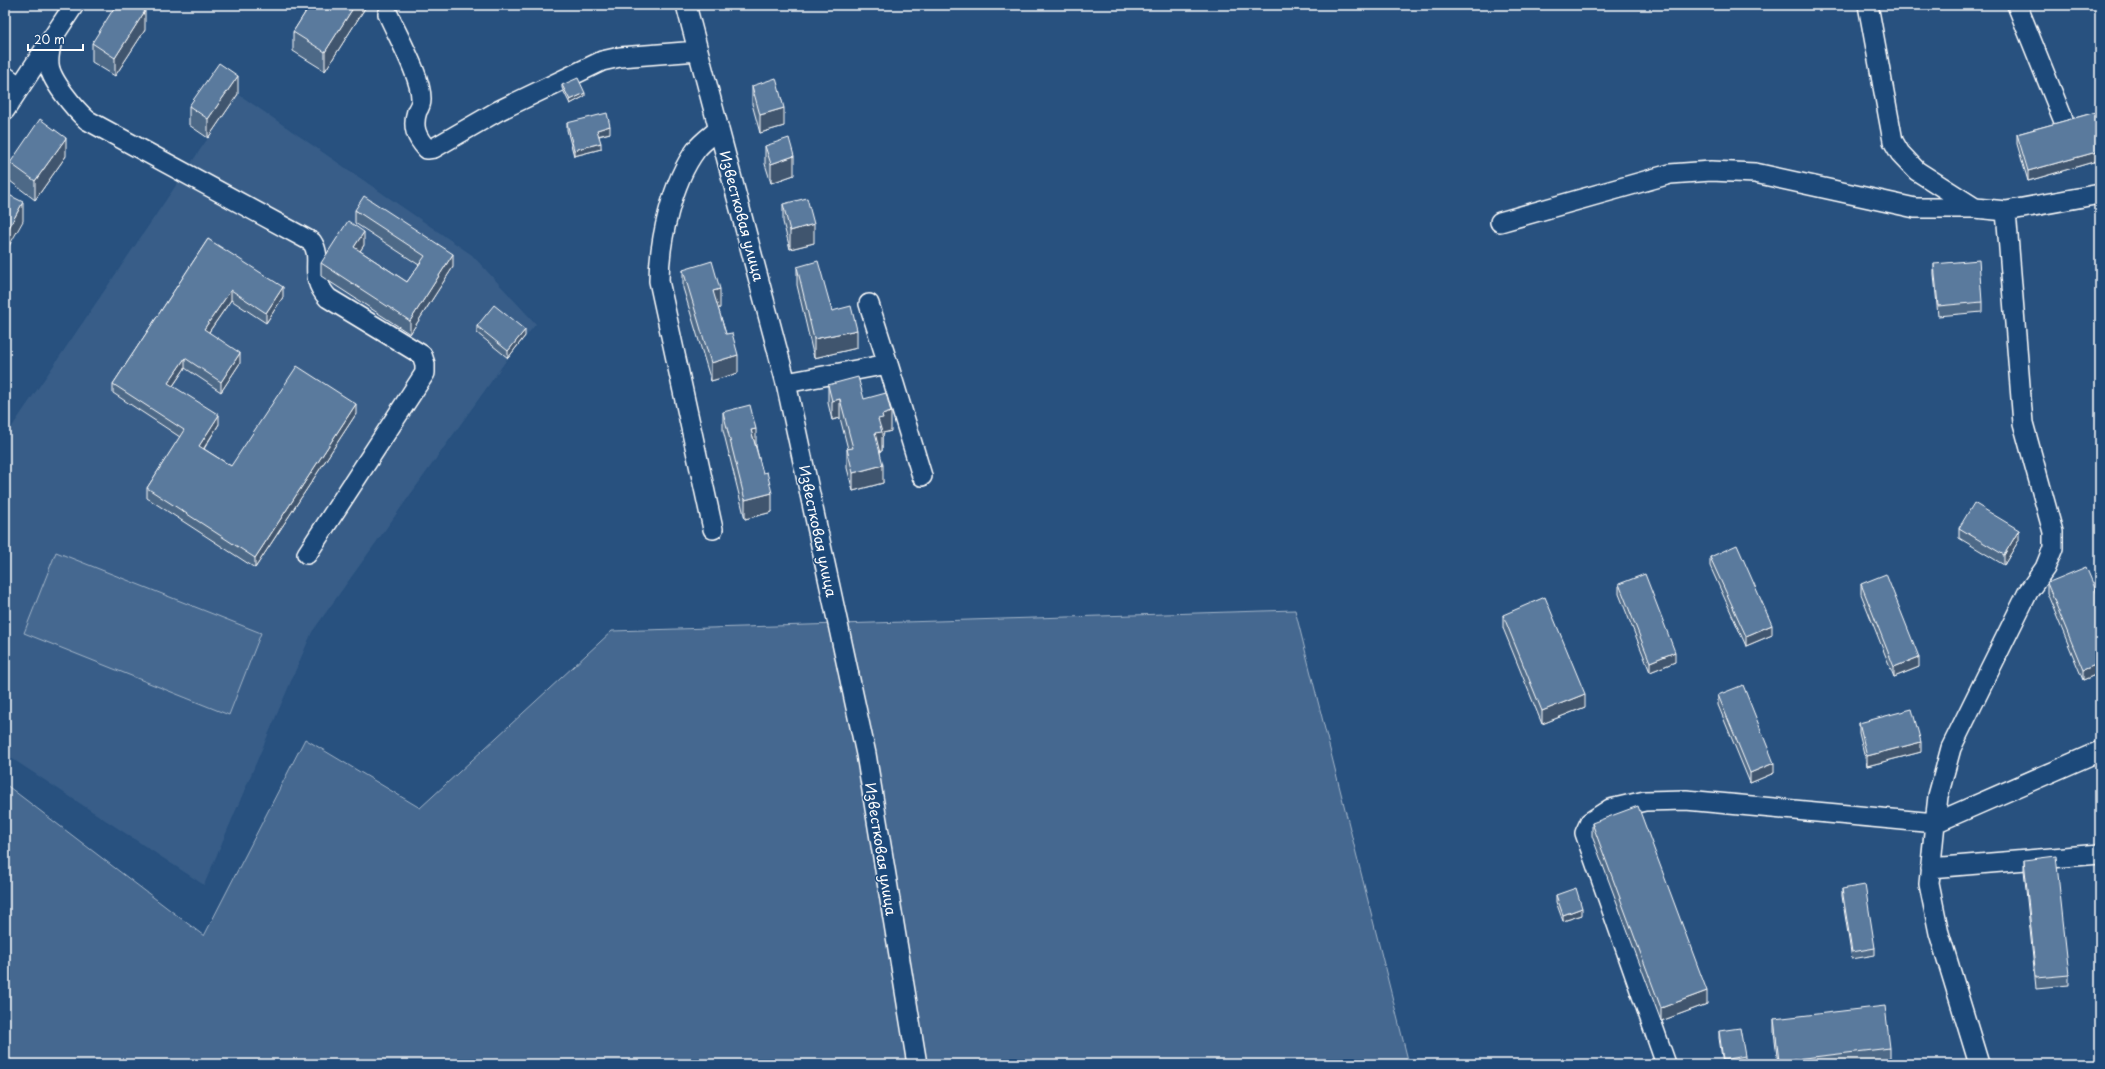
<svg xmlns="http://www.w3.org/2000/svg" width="2105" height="1069" font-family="'Playpen Sans',sans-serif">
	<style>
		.built { fill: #375d88 }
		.green { fill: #446890; stroke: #a2b4c8 }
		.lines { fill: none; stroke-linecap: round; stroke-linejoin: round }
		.minor-casing { stroke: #fff; stroke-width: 22 }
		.minor { stroke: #1f4a7a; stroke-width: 19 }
		.wall { fill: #4d6987; stroke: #fff }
		.shaded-wall { fill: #3f556e; stroke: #fff }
		.building { fill: #5a7a9d; stroke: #fff }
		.labels { text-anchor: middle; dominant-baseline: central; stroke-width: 3; stroke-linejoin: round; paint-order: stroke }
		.street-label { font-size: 14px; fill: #fff; stroke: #1f4a7a }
	</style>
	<rect width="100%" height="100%" fill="#28517f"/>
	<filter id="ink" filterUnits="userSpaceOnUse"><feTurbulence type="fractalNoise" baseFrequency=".025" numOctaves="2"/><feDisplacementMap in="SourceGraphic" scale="8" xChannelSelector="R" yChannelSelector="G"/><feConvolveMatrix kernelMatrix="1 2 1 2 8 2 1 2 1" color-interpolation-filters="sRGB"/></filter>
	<g filter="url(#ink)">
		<path class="built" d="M238 94 472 255 536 324 508 358 312 632 204 885 5 754V437Z"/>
		<path class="green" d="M56 552 261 633 229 715 24 633Z
			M1295 610 1409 1064H927L922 1055 905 1064H5V784L204 936 305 739 420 808 612 631Z"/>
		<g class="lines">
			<g class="minor-casing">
				<path id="minor" d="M686 5 786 383 866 754 917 1064
					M1868 5 1893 141 1900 153 1917 171 1975 208 2006 211 2100 194
					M2017 5 2063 119
					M388 14C397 35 422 78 421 100 421 103 419 108 417 111 412 127 416 137 427 149L434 148 498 111 602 61 620 57 698 51
					M52 39C51 47 48 56 49 64 50 80 75 109 87 120L312 242C324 260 307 275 328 298L422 355 425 364V373L307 554
					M5 76 20 87
					M5 110 74 5
					M1500 222 1670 174 1711 171 1755 173 1915 208H1975
					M869 304 888 364
					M786 383 888 364 922 476
					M713 529 659 281C659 241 672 182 696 150 702 142 711 136 719 129
					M1930 868 2100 854
					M1666 1064 1585 833 1590 822 1610 809 1645 801 1686 800 1935 823 1938 796 1951 748 2028 592 2045 568 2053 548V532L2023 423 2006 211
					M1979 1064 1939 933 1929 884 1935 823 2100 751"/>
			</g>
			<use href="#minor" class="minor"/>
		</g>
		<path class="wall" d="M310 5H367L325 71 293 51V32Z
			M145 30 115 76 92 62V43Z
			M562 85 585 96 570 104 562 88Z
			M752 86 784 126 760 133 752 104Z
			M238 94 208 138 189 125V106Z
			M2100 111V160L2028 181 2017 144V134Z
			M567 123 610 133 599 136 601 149 574 156 567 130Z
			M765 146 794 175 771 183 765 164Z
			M66 156 35 200 10 181V163Z
			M783 204 814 243 790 249 783 222Z
			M355 210 453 267 410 334 321 276V263L364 245 360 251 407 282 419 265 355 223Z
			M208 239 283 297 266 323 231 300 209 332 240 363 221 392 185 368 173 386 219 424 204 449 231 466 356 414 255 568 147 498V488L180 437 113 393V384Z
			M1934 264 1982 302V312L1938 316 1934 274Z
			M797 267 832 311 857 348 814 358 797 285Z
			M683 270 720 308H718L738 373 711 381 683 288Z
			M477 326 525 336 508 358 477 333Z
			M828 385 864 399 891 431 883 433V436L882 437V451H880L883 483 853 491 847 468V449H848L840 418 832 420 828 403Z
			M723 412 756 446 772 512 745 519 723 430Z
			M1959 528 2019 540 2004 565 1959 538Z
			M1710 557 1772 635 1746 646 1710 566Z
			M2047 583 2100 600V673L2083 680 2047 593Z
			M1619 584 1675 662 1650 672 1619 594Z
			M1861 584 1919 667 1894 677 1861 594Z
			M1503 615 1585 707 1542 724 1503 628Z
			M1718 695 1774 773 1750 783 1718 705Z
			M1859 723 1921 752 1867 766 1859 733Z
			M1592 823 1707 1004 1661 1021 1592 836Z
			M2024 860 2069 975V985L2036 988 2024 870Z
			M1842 889 1875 948V955L1852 959 1842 896Z
			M1556 895 1582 915 1563 921 1556 902Z
			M1774 1019 1890 1048V1061L1862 1064H1778L1774 1032Z
			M1719 1031 1745 1056V1063L1739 1064H1723L1719 1038Z"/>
		<path class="shaded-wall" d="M355 5H367L325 71V52Z
			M145 11V30L115 76V58Z
			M238 76V94L208 138V119Z
			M585 93V96L570 104V100Z
			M784 108V126L760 133V115Z
			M610 126V133L597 136V130Z
			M66 138V156L35 200V181Z
			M601 143V149L574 156V150Z
			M2100 151V160L2028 181V171Z
			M794 156V175L771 183V164Z
			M23 202V221L5 253V235Z
			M814 224V243L790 249V231Z
			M364 232V245L354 260V247Z
			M453 254V267L410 334V321Z
			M283 287V297L266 323V313Z
			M720 289V308L713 310V291Z
			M231 290V300L204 339V329Z
			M525 330V336L508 358V351Z
			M857 330V348L814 358V339Z
			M240 353V363L221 392V382Z
			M738 355V373L711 381V363Z
			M185 358V368L168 393V383Z
			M840 399V418L832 420V401Z
			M356 404V414L255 568V558Z
			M891 412V431L883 433V436L882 437V451L875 452V433L878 419 882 415Z
			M219 415V424L199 456V446Z
			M756 429V448L751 430Z
			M883 465V483L853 491V473Z
			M772 493V512L745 519V500Z
			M2019 530V540L2004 565V555Z
			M1772 625V635L1746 646V636Z
			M1675 652V662L1650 672V662Z
			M1919 657V667L1894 677V667Z
			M2100 663V673L2083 680V670Z
			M1585 694V707L1542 724V711Z
			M1921 742V752L1867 766V756Z
			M1774 763V773L1750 783V773Z
			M1582 908V915L1563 921V915Z
			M1707 991V1004L1661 1021V1008Z"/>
		<path class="building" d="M116 5H135L145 11 115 58 92 43Z
			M310 5H355L325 52 293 32Z
			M219 63 238 76 208 119 189 106Z
			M578 78 585 93 570 100 562 85Z
			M776 78 784 108 760 115 752 86Z
			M2100 111V151L2028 171 2017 134Z
			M607 113 610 126 597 130 601 143 574 150 567 123Z
			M40 119 66 138 35 181 10 163Z
			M789 138 794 156 771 164 765 146Z
			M5 193 23 202 5 235Z
			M364 196 453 254 410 321 321 263 348 221 364 232 354 247 407 282 425 256 355 210Z
			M807 198 814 224 790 231 783 204Z
			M208 239 283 287 266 313 231 290 204 329 240 353 221 382 185 358 168 383 219 415 199 446 231 466 297 366 356 404 255 558 147 488 184 430 113 384Z
			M1979 260 1982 302 1938 306 1934 264Z
			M712 261 720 289 713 291 726 334 732 333 738 355 711 363 683 270Z
			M818 261 832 311 851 306 857 330 814 339 797 267Z
			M494 305 525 330 508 351 477 326Z
			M858 377 864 399 886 393 891 412 882 415 883 418 878 419 882 432 875 433 883 465 853 473 847 449 853 448 840 399 832 401 828 385Z
			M750 405 756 429 751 430 763 473 767 472 772 493 745 500 723 412Z
			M1974 503 2019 530 2004 555 1959 528Z
			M1737 545 1772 625 1746 636 1710 557Z
			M2086 567 2100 600V663L2083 670 2047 583Z
			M1645 574 1675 652 1650 662 1619 584Z
			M1886 574 1919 657 1894 667 1861 584Z
			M1545 597 1585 694 1542 711 1503 615Z
			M1743 685 1774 763 1750 773 1718 695Z
			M1912 709 1921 742 1867 756 1859 723Z
			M1638 806 1707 991 1661 1008 1592 823Z
			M2056 856 2069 975 2036 978 2024 860Z
			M1865 885 1875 948 1852 952 1842 889Z
			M1576 888 1582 908 1563 915 1556 895Z
			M1885 1006 1890 1048 1779 1061 1774 1019Z
			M1740 1028 1745 1056 1723 1060 1719 1031Z"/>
	</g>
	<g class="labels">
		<g class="street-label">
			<text transform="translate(742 216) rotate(75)">Известковая улица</text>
			<text transform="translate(818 531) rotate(78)">Известковая улица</text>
			<text transform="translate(881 849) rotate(81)">Известковая улица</text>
		</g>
	</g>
	<rect width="2105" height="1069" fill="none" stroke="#1f4a7a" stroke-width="20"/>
	<rect x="10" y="10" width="2085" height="1049" fill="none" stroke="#fff" stroke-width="1.5" filter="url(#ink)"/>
	<path d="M28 44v6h55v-6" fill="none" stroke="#ffffff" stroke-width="2"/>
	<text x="34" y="44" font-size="12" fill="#ffffff" stroke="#1f4a7a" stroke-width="3" paint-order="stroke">20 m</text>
</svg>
